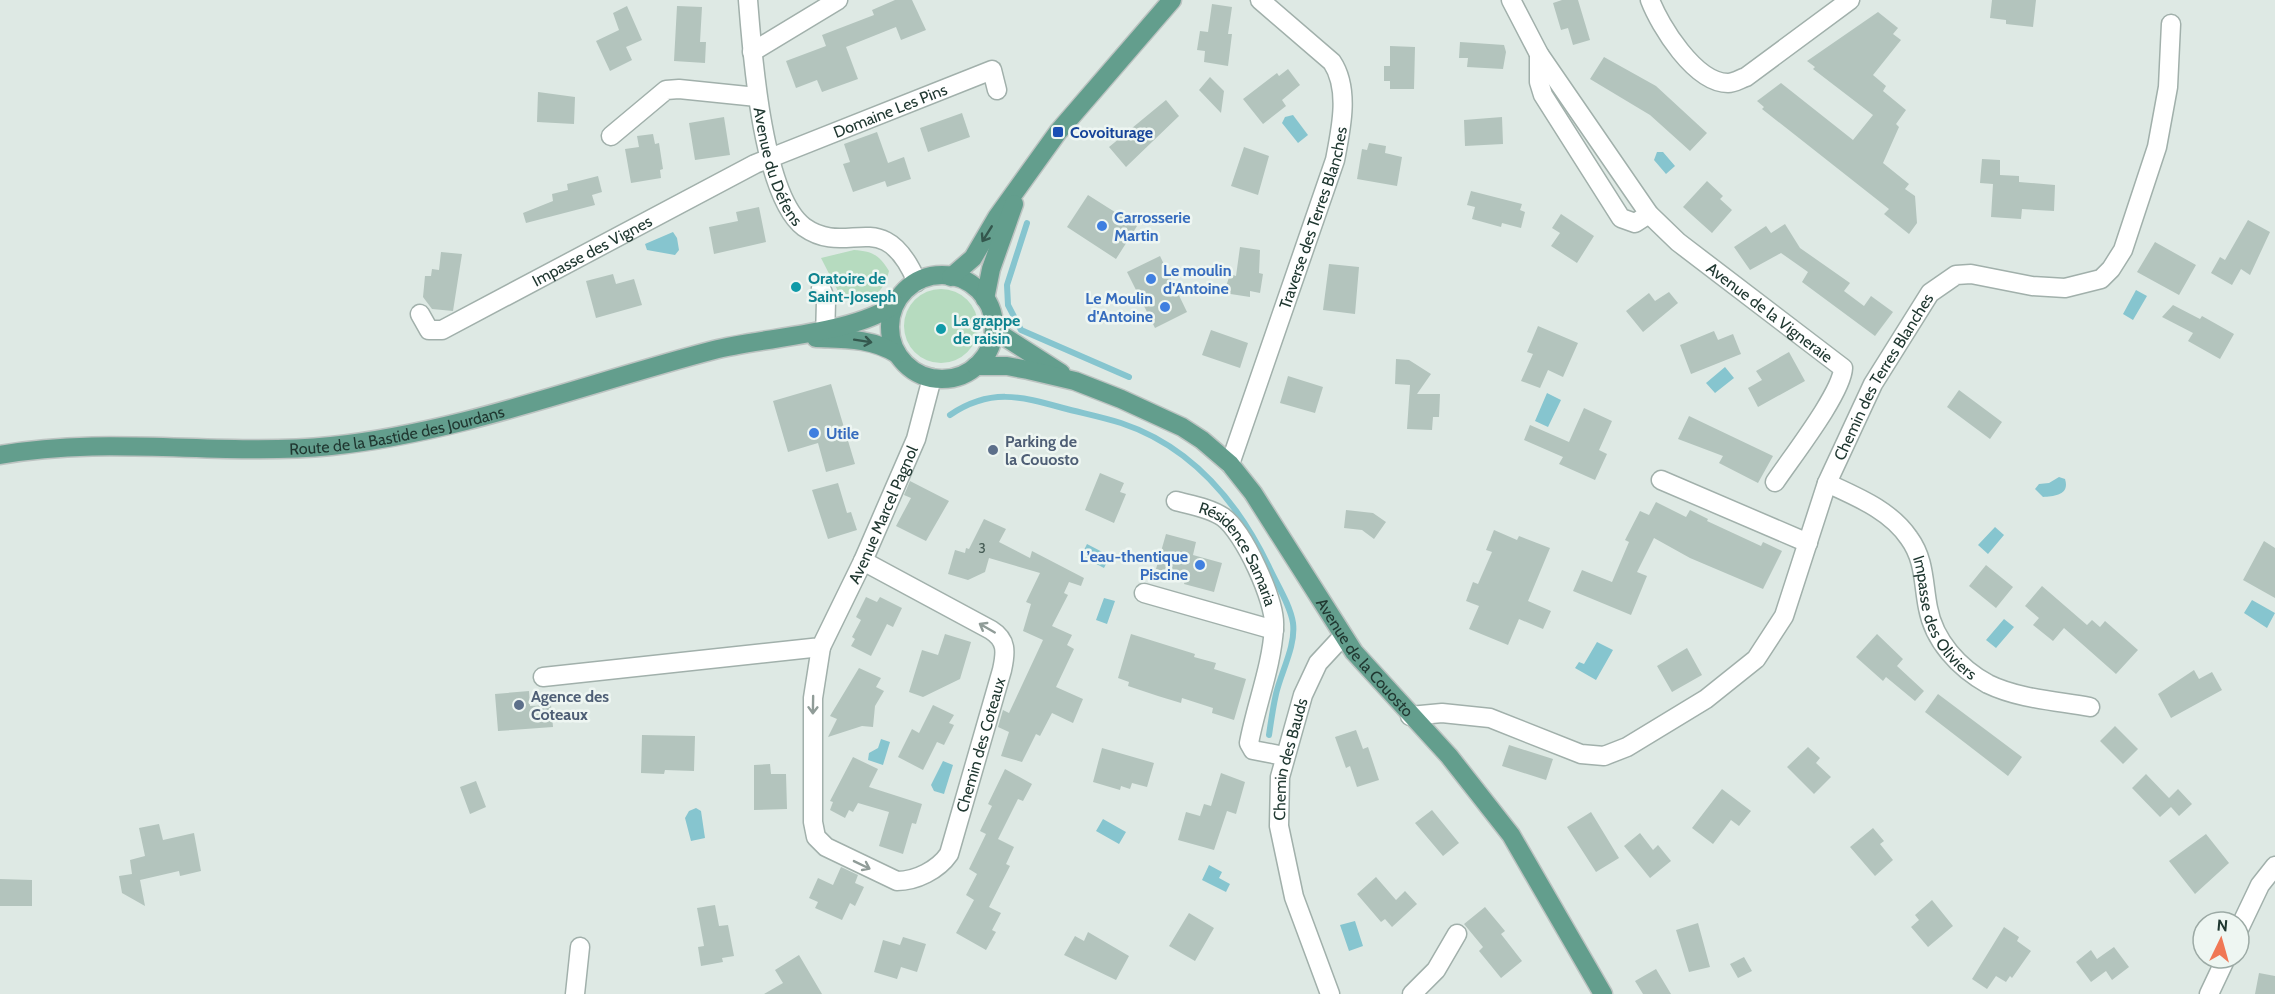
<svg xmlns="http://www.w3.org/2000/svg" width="2275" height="994" font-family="Cabin,sans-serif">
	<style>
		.green { fill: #b6dbbf }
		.water { fill: #86c5cf }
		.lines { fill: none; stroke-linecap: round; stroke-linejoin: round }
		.stream { stroke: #86c5cf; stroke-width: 6 }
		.building { fill: #b3c4bd }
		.minor-casing { stroke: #a1b0ab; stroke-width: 21 }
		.major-casing { stroke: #bcc3c1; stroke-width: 21 }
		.minor { stroke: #fff; stroke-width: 18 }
		.major { stroke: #639e8d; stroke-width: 18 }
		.oneway { stroke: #34574d }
		.oneway2 { stroke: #909c98 }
		.transit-dot { fill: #1a4fb4; stroke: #eef6f2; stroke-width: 2 }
		.shop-dot { fill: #3f7fe0; stroke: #eef6f2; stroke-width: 2 }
		.culture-dot { fill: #0f9aa8; stroke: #eef6f2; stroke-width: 2 }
		.service-dot { fill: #5c6f8a; stroke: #eef6f2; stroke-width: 2 }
		.labels { text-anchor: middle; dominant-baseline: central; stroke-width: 5; stroke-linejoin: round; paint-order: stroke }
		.number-label { font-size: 14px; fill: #455b54 }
		.street-label { font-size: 16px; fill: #203831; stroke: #eef6f2 }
		.transit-label { font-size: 16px; font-weight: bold; fill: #164399; stroke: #eef6f2; text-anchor: start }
		.shop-label { font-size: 16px; font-weight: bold; fill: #366cbe; stroke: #eef6f2; text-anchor: start }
		.culture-label { font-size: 16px; font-weight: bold; fill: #0d838f; stroke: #eef6f2; text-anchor: start }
		.service-label { font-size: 16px; font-weight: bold; fill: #4e5e75; stroke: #eef6f2; text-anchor: start }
	</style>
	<rect width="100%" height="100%" fill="#dee9e4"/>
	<path class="green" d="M854 250C873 251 880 256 889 271 884 294 866 307 842 299L821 258Z
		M904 326a37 37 0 1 1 74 0a37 37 0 1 1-74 0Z"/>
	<path class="water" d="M1293 115 1308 135 1298 143 1282 123 1285 117Z
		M1657 152H1663L1675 166 1666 174 1654 160Z
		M673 232 677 238 679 250 675 255 647 250 645 244Z
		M2136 290 2147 296 2133 320 2123 314Z
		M1725 367 1734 378 1715 393 1706 383Z
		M1547 393 1561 400 1548 427 1535 421Z
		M2059 477 2065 479C2070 495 2055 496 2043 497L2035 489 2039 484 2049 483Z
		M1995 527 2004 535 1988 554 1978 545Z
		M1087 544 1110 556 1104 568 1081 556Z
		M1104 598 1115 601 1107 624 1096 620Z
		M2252 600 2275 613 2267 628 2244 613Z
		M2004 619 2014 627 1996 648 1986 640Z
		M1597 642 1613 650 1596 680 1575 668 1579 662 1584 664Z
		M881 739 890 742 883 765 868 760 869 753 878 748Z
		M943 761 953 765 944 794 934 791 931 785Z
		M696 808 701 811 705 838 691 841 685 818 689 811Z
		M1103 819 1126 832 1119 844 1096 831Z
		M1209 865 1222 872 1219 878 1230 884 1226 892 1202 880Z
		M1355 921 1363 946 1349 951 1340 925Z"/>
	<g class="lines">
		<path class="stream" d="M1027 223 1007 285 1008 305 1021 330 1129 377
			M950 415C990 388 1020 396 1063 408 1082 413 1102 417 1121 423 1190 446 1237 501 1268 565 1276 583 1290 604 1293 623 1296 646 1281 672 1276 694 1273 707 1271 721 1269 735"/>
	</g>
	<path class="building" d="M895 0H912L926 30 901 40 896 27 846 47 858 79 822 92 817 80 796 88 786 61 826 46 822 35 874 15 872 10Z
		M1562 0H1578L1590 40 1573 45 1568 28 1561 30 1553 3Z
		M1992 0H2036L2033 27 2006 24V20L1990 18Z
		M1212 4 1232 7 1228 34H1232L1228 66 1204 62 1205 51 1197 50 1200 31 1208 32Z
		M627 6 642 40 626 47 632 60 610 71 596 41 619 30 613 13Z
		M677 6 702 7 700 42H706L705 63 674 61Z
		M1878 12 1898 28 1893 34 1901 40 1873 75 1886 86 1883 91 1906 110 1896 124 1899 127 1883 163 1909 184 1905 189 1915 196 1917 223 1909 234 1884 214 1889 209 1762 109 1764 107 1757 101 1781 83 1853 140 1873 115 1813 69 1815 67 1807 61Z
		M1460 42 1504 45 1506 52 1503 69 1467 67 1468 58H1459Z
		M1390 46 1415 47 1414 89H1390V81H1384V66H1390Z
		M1604 57 1656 86 1707 133 1690 151 1650 115 1590 79Z
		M1288 69 1300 85 1282 100 1286 106 1263 124 1243 99 1277 73 1279 76Z
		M1210 77 1224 91 1221 113 1199 90Z
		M538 92 575 97 574 124 537 122Z
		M1166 100 1179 116 1126 167 1109 147Z
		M962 113 970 137 928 152 920 128Z
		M724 117 730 155 695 160 689 123Z
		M1502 117 1503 144 1465 146 1464 120Z
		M877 132 888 163 904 157 911 179 887 187 885 181 853 192 843 164 850 162 844 144Z
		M653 134 655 144 659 143 663 169 660 170 661 178 631 183 625 149 639 147 637 136Z
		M1369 143 1386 146 1385 153 1402 157 1397 186 1357 179 1362 149 1367 150Z
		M1244 147 1269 156 1258 195 1231 186Z
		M1982 159 2000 160V175L2019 176V182L2055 185 2054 211 2022 209 2021 219 1991 217 1993 184 1980 183Z
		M598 176 602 192 592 195 595 205 526 223 523 213 553 201 552 194 568 190 567 184Z
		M1707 181 1723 196 1720 199 1732 210 1712 233 1683 207Z
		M1471 191 1522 204 1520 210 1525 212 1521 228 1502 223 1501 227 1472 219 1475 207 1467 205Z
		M1088 195 1137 226 1116 259 1067 227Z
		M759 207 766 242 714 254 709 227 738 221 736 212Z
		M1561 214 1594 236 1577 263 1551 246 1560 233 1552 228Z
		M2248 220 2270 232 2250 275 2241 269 2232 285 2211 273 2220 257 2225 260Z
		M1785 224 1800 248 1850 283 1844 291 1864 306 1871 296 1893 312 1875 336 1802 282 1808 272 1781 253 1750 270 1734 247 1766 226 1771 233Z
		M2155 242 2196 265 2179 295 2137 272Z
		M1240 247 1260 250 1259 273 1263 274 1260 293 1250 291V297L1224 293 1230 274 1236 276Z
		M441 252 462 254 453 311 432 309 423 297 425 276H431L432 269 439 270Z
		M1160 256 1187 312 1155 328 1127 272Z
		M1329 264 1359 267 1355 314 1323 310Z
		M613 274 616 284 634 279 642 305 596 318 586 281Z
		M1669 292 1678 303 1643 332 1626 311 1649 293 1655 301Z
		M2173 305 2200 319 2202 316 2234 334 2220 359 2188 341 2193 333 2162 317Z
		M1538 326 1578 343 1563 377 1548 370 1540 388 1521 381 1533 354 1527 352Z
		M1211 330 1248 343 1240 368 1202 355Z
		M1714 331 1718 340 1733 334 1741 354 1691 374 1680 345Z
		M1789 352 1805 381 1758 407 1748 388 1762 380 1756 371Z
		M1396 359 1409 360 1431 374 1417 394H1440L1439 417H1433L1432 430 1407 429 1410 385 1395 384Z
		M1288 376 1323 387 1315 413 1280 403Z
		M831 384 855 464 826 472 818 443 788 452 773 401Z
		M1959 390 2002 422 1990 439 1947 407Z
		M1584 408 1612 421 1599 450 1607 454 1595 480 1559 464 1563 457 1524 440 1530 425 1569 442Z
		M1689 416 1773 456 1758 483 1719 463 1723 456 1678 439Z
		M1100 473 1124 483 1120 492 1126 494 1114 523 1085 510Z
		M910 481 949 501 926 541 896 526 911 498 904 495Z
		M838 483 847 513 851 512 857 530 828 539 812 490Z
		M1656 502 1686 517 1690 510 1708 519 1707 521 1761 546 1763 542 1782 551 1763 589 1690 558 1654 538 1637 572 1647 576 1631 615 1573 591 1582 570 1612 582 1629 542 1625 540 1640 511 1649 515Z
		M1346 510 1373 513 1386 522 1374 539 1362 530 1344 528Z
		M984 519 1006 529 999 542 1030 558 1032 551 1084 578 1081 586 1069 582 1064 593 1068 595 1052 626 1072 635 1067 645 1074 649 1056 687 1083 699 1073 723 1052 713 1040 736 1036 734 1022 762 1001 756 1009 732 998 727 1003 710 1009 713 1043 640 1023 631 1031 604 1026 602 1040 573 989 558 985 572 968 580 948 574 955 550 965 553 966 548 969 549Z
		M1494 530 1517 540 1519 536 1550 548 1528 601 1551 611 1543 629 1519 619 1508 645 1469 629 1479 606 1466 601 1473 582 1478 584 1492 552 1486 550Z
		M1166 534 1196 542 1193 555 1222 563 1214 592 1184 584 1186 577 1156 569Z
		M2264 541 2275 548V598L2243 580Z
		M1986 565 2013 587 1996 608 1969 586Z
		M2042 586 2087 625 2092 620 2100 627 2105 621 2138 650 2116 674 2064 628 2053 641 2033 625 2039 618 2025 606Z
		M866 597 877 602 880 597 902 608 893 627 887 624 871 656 851 646 855 639 852 637 861 620 856 617Z
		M945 634 971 642 960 679 923 697 909 692 922 650 938 655Z
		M1131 634 1195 654 1194 657 1216 663 1214 669 1246 679 1234 720 1212 713 1213 708 1182 698 1181 703 1158 696 1128 686 1129 682 1118 678Z
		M1877 634 1903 659 1897 666 1924 691 1915 701 1886 677 1883 681 1856 657Z
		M1687 648 1702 675 1672 692 1657 666Z
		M859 668 881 678 876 687 884 691 875 706 873 727 862 726 828 737 837 719 830 716Z
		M2194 670 2199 679 2212 672 2222 690 2171 718 2158 694Z
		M529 691 530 706 551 705 553 727 498 731 495 694Z
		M1938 694 2022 757 2008 776 1925 712Z
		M933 705 954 715 949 723 954 725 944 745 937 742 923 770 898 757 912 729 919 733Z
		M2115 726 2138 749 2123 764 2100 741Z
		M1356 730 1363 749 1368 747 1379 780 1357 787 1350 766 1346 768 1335 737Z
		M642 735 695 736 694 771 665 770 664 774 641 773Z
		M1509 745 1553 759 1546 780 1502 766Z
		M1808 747 1820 758 1816 763 1831 777 1814 794 1787 767Z
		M1102 748 1154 763 1147 787 1132 783 1130 789 1121 786 1120 790 1093 782Z
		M853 757 878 769 869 787 922 804 916 824 912 823 903 854 879 846 889 812 858 803 853 812 849 810 845 818 830 810 833 802 830 801Z
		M770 764 771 774H786L787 809 754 810V765Z
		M1005 769 1032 784 1023 801 1018 799 998 839 1014 847 1006 864 1010 866 989 907 1001 913 992 930 996 932 986 950 956 933 974 900 966 895 977 874 969 869 986 834 980 831 992 806 988 804Z
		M1221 773 1245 782 1236 814 1227 811 1214 850 1178 840 1186 812 1200 816 1204 804 1211 806Z
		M2146 774 2169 798 2178 789 2192 804 2179 816 2171 807 2160 817 2132 788Z
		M476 781 486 807 470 814 460 787Z
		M1722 789 1751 811 1739 826 1731 820 1713 844 1692 828Z
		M1432 810 1459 843 1443 856 1415 823Z
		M1591 812 1619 858 1596 872 1567 827Z
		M159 824 163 840 194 833 201 871 180 876 179 871 140 880 145 906 122 893 119 876 132 874 130 860 145 856 139 828Z
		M1873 828 1884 841 1880 844 1893 860 1875 876 1850 847Z
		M1640 833 1653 850 1658 845 1671 861 1650 878 1624 846Z
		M2206 834 2229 863 2195 894 2169 861Z
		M841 867 858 875 855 883 864 887 855 906 850 903 842 920 815 908 818 902 809 898 818 878 833 885Z
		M1376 877 1396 900 1405 891 1417 904 1392 927 1385 919 1381 922 1357 894Z
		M0 879 32 880V906H0Z
		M1932 900 1953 926 1928 947 1911 927 1919 920 1915 915Z
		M715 905 719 926 728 925 734 956 722 958 723 962 701 966 698 947 704 946 697 908Z
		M1485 907 1505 931 1501 934 1522 961 1501 978 1479 951 1483 947 1464 924Z
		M1189 913 1214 928 1195 961 1169 946Z
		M1698 923 1710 967 1689 972 1676 930Z
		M2004 927 2019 937 2017 941 2031 951 2012 978 2010 976 2006 982 1996 976 1987 989 1972 979Z
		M1088 932 1129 956 1116 980 1064 955 1075 936 1084 941Z
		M903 937 926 944 917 972 901 967 897 979 874 972 883 940 900 945Z
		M2114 947 2129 967 2112 980 2106 971 2091 982 2076 962 2091 950 2097 959Z
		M799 955 822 994H764L783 983 775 970Z
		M1744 957 1752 971 1738 978 1730 964Z
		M1656 969 1671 994H1643L1635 981Z
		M2259 973 2275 976V994H2255Z"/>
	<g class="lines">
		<g class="minor-casing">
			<g id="minor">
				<path id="s1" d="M748 0C752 50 762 196 804 227 849 259 883 203 917 282"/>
				<path id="s2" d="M1511 0 1539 54 1649 214 1678 242 1843 368C1842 393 1791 458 1775 482"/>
				<path d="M1650 0C1660 26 1695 83 1728 83 1734 83 1740 79 1746 77L1850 0"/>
				<path d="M752 52 838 0"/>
				<path d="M1539 54V82L1543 95 1621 218 1635 223 1649 214"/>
				<path d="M611 136 666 90 679 89 757 97"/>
				<path d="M821 288 826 301 825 338"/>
				<path id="s3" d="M420 314 429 330H442L755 164 992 70 997 90"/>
				<path id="s4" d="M1230 464 1335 160C1341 129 1350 89 1332 62L1260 0"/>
				<path d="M1661 480 1808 543"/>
				<path id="s5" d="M1827 483C1857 497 1890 510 1909 538 1925 560 1923 583 1928 608 1934 641 1959 668 1988 684 2019 699 2057 701 2090 707"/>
				<path id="s6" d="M1176 501C1191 505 1210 508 1223 517 1244 532 1276 602 1274 627 1272 666 1256 705 1249 743L1253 750 1284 756"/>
				<path d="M1144 593 1274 630"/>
				<path id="s7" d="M821 647 813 698V822L816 837 826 847 897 881C916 881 938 870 949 854L1002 670C1006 652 1007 640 991 630L863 561"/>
				<path id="s8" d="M543 677 821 647 863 561 916 439 932 378"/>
				<path id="s9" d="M1410 716 1442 713 1490 718 1581 754 1604 756 1627 747 1706 699 1756 659 1784 616 1827 483 1873 384 1930 293 1956 275 1971 274 2032 286 2065 288 2101 279 2111 269 2123 250 2157 147 2168 87 2171 24"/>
				<path d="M2239 929 2260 885 2275 866"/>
				<path d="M575 994 580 947"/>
				<path id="s10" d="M1330 994 1294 897 1279 826 1280 777 1303 695 1318 663 1343 636"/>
				<path d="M1412 994 1436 970 1457 934"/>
				<path d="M2209 994 2226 958"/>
			</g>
		</g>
		<g class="major-casing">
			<g id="major">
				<circle cx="942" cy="327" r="52"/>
				<path d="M951 277 973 258 997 217 1058 132 1172 0"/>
				<path d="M985 299 991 269 1014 204"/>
				<path d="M994 330 1061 373"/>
				<path d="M816 338C845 339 872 338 897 354"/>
				<path id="s11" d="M976 366H1007L1028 370 1075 381 1121 399 1182 427 1202 440 1230 464 1253 493 1354 652 1449 756 1511 835 1603 994"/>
				<path id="s12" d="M0 455C109 435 221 457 331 446 462 432 587 383 714 350 765 337 855 334 895 304"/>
			</g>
		</g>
		<use href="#minor" class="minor"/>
		<use href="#major" class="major"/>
	</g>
	<defs><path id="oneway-shaft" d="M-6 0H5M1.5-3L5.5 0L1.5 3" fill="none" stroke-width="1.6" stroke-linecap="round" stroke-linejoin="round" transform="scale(1.5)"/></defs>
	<g class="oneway">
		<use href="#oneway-shaft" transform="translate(987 234) rotate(122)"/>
		<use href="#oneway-shaft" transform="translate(863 341) rotate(9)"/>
	</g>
	<g class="oneway2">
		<use href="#oneway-shaft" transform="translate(987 628) rotate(-150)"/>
		<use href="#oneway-shaft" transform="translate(813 705) rotate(91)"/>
		<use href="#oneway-shaft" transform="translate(862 865) rotate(26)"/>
	</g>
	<rect class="transit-dot" x="1052" y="126" width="12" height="12" rx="3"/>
	<g class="shop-dot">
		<circle cx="1102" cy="226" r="6"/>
		<circle cx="1151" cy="279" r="6"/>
		<circle cx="1165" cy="307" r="6"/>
		<circle cx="814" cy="433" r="6"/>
		<circle cx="1200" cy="565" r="6"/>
	</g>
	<g class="culture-dot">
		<circle cx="796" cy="287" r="6"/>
		<circle cx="941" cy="329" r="6"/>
	</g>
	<g class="service-dot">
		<circle cx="993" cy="450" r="6"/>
		<circle cx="519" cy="705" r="6"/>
	</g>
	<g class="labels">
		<g class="number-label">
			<text x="982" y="548">3</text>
		</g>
		<g class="street-label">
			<text stroke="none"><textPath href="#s3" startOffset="531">Domaine Les Pins</textPath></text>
			<text stroke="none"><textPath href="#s1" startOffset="170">Avenue du Défens</textPath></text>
			<text stroke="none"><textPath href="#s4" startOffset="260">Traverse des Terres Blanches</textPath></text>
			<text stroke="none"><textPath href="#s3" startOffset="201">Impasse des Vignes</textPath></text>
			<text stroke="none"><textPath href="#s2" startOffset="411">Avenue de la Vigneraie</textPath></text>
			<text stroke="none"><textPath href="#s9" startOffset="694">Chemin des Terres Blanches</textPath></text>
			<text stroke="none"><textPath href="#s12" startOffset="399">Route de la Bastide des Jourdans</textPath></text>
			<text stroke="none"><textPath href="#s8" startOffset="426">Avenue Marcel Pagnol</textPath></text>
			<text stroke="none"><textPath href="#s6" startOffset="88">Résidence Samaria</textPath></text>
			<text stroke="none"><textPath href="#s5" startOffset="189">Impasse des Oliviers</textPath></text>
			<text stroke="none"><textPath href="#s11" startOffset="514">Avenue de la Couosto</textPath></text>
			<text stroke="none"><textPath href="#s7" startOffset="458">Chemin des Coteaux</textPath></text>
			<text stroke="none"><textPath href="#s10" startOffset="244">Chemin des Bauds</textPath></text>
		</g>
		<g class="transit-label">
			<text x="1070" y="132">Covoiturage</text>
		</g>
		<g class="shop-label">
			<text x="1114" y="217">Carrosserie<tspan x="1114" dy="18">Martin</tspan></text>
			<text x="1163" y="270">Le moulin<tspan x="1163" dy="18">d'Antoine</tspan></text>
			<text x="1153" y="298" text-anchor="end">Le Moulin<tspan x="1153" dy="18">d'Antoine</tspan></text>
			<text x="826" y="433">Utile</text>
			<text x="1188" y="556" text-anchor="end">L’eau-thentique<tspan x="1188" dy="18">Piscine</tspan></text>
		</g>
		<g class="culture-label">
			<text x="808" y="278">Oratoire de<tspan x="808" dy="18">Saint-Joseph</tspan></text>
			<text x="953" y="320">La grappe<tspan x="953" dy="18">de raisin</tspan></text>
		</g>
		<g class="service-label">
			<text x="1005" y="441">Parking de<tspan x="1005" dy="18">la Couosto</tspan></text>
			<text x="531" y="696">Agence des<tspan x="531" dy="18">Coteaux</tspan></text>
		</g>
	</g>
	<g transform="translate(2221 940) rotate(5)"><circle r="28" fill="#eef6f2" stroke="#9caaa5" stroke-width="1.5"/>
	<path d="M0-4.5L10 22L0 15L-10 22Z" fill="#f07755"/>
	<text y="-9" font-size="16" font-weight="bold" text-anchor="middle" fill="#203831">N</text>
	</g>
</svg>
